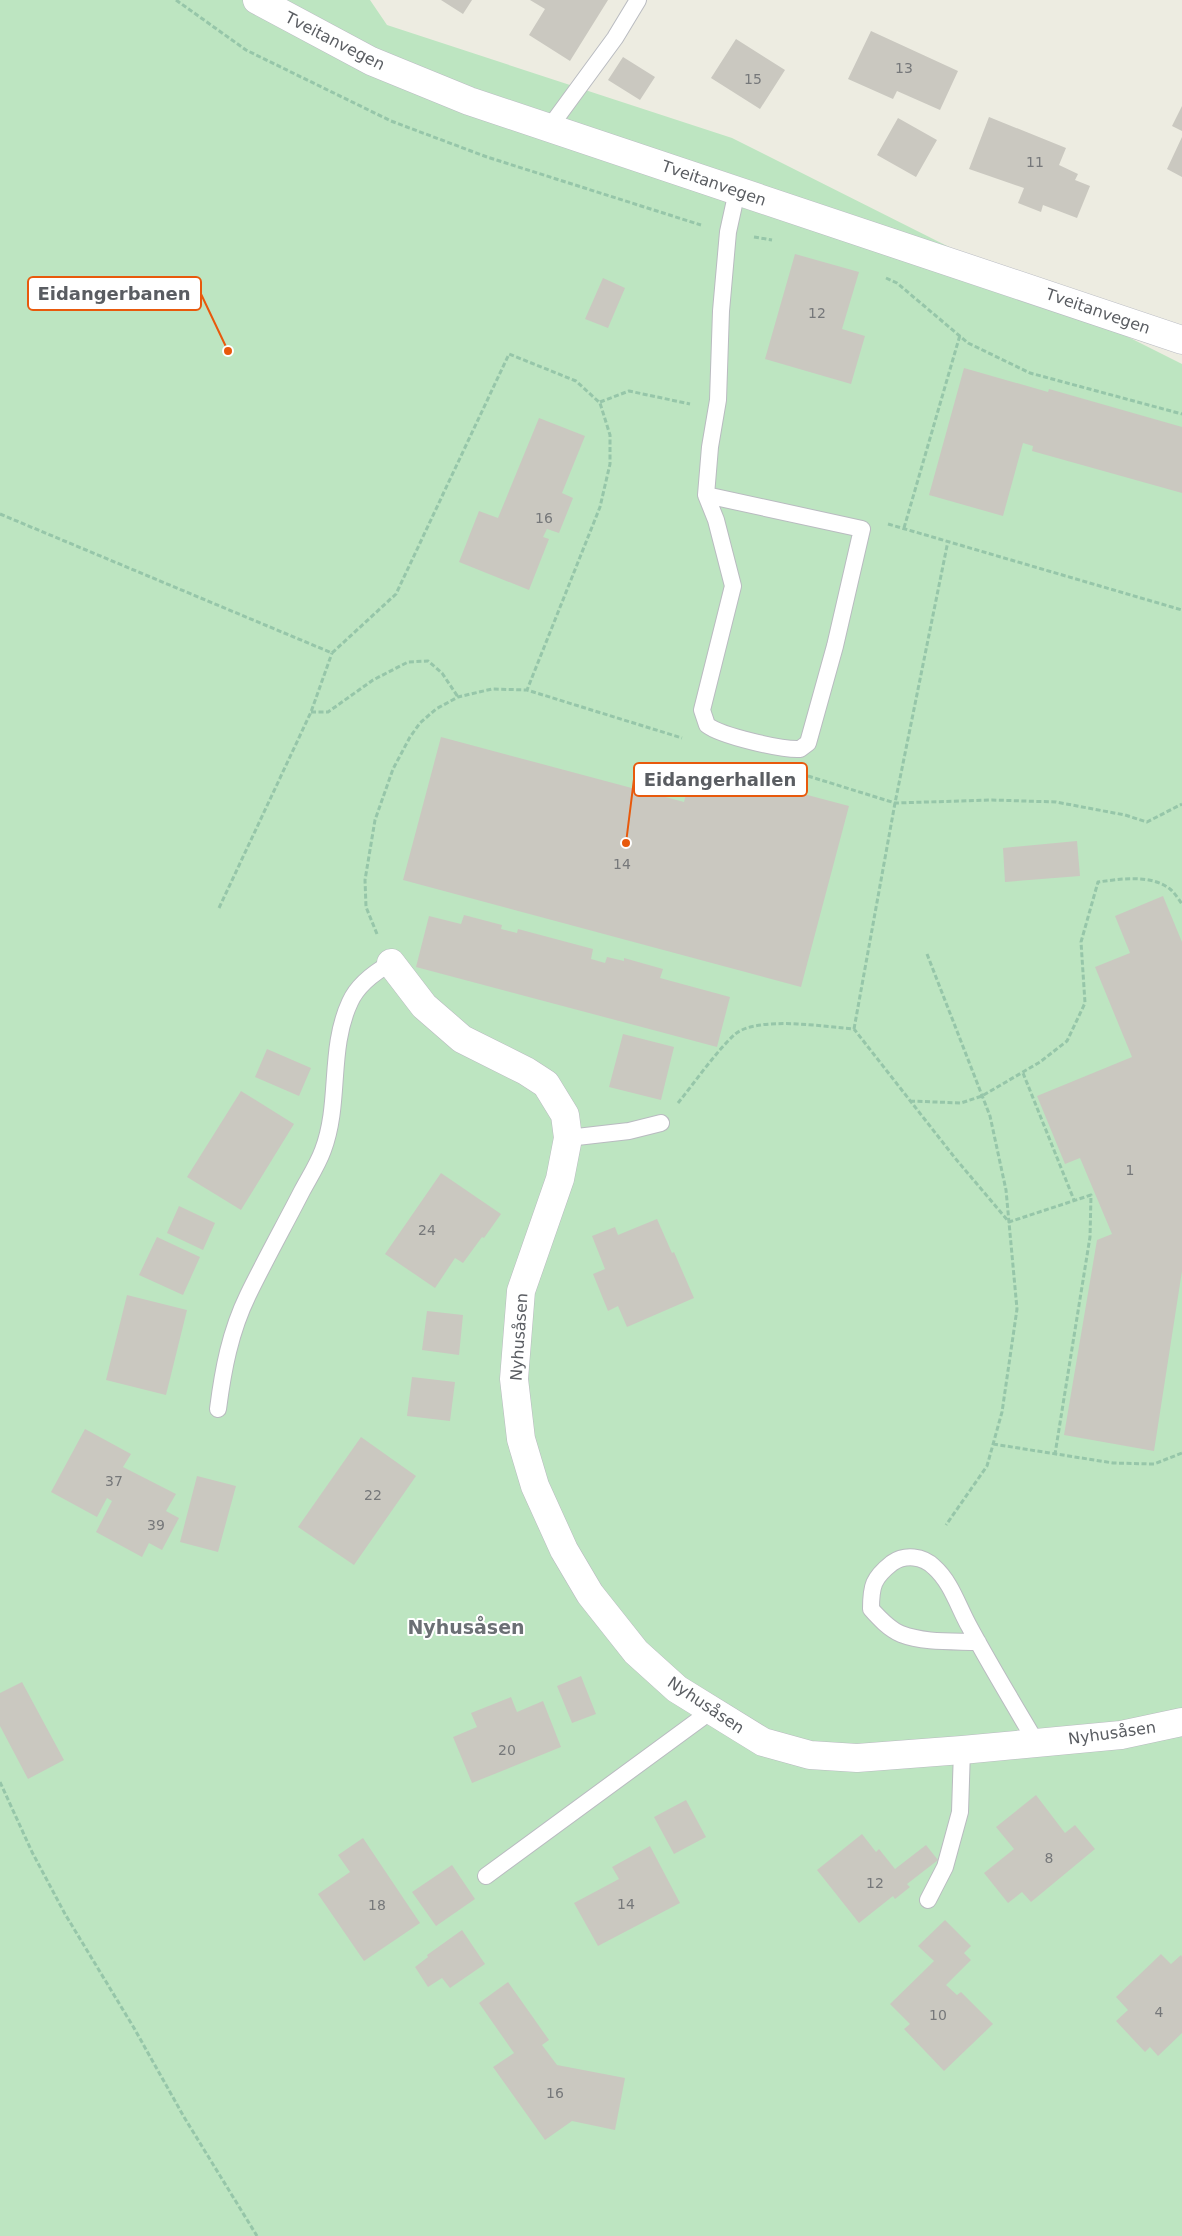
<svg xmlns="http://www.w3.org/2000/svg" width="1182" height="2236" font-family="'DejaVu Sans',sans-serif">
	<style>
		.green { fill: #bde5c1 }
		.building { fill: #cac8c0 }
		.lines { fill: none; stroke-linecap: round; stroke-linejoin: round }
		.service-casing { stroke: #b9bbc0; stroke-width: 18 }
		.minor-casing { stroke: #b9bbc0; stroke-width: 29 }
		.secondary-casing { stroke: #babcc3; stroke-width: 29 }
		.path { stroke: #96c6a9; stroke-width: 3; stroke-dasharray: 5 2.5; stroke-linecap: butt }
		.service { stroke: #fff; stroke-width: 16 }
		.minor { stroke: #fff; stroke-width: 28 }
		.secondary { stroke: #fff; stroke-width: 28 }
		.labels { text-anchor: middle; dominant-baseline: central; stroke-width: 4; stroke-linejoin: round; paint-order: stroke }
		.number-label { font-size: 14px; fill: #76787a }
		.street-label { font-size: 16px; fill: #5a5d62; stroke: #fff }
		.quarter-label { font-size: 19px; font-weight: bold; fill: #6b6f74; stroke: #fff }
		.leader { fill: none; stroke: #e8590c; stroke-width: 2 }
		.callout-dot { fill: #e8590c; stroke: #fff; stroke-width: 2 }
		.callout { fill: #fff; stroke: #e8590c; stroke-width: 2 }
		.callout-label { font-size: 18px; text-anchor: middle; font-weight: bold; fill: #5a5d62 }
	</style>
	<rect width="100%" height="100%" fill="#edece1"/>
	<path class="green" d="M0 0H370L387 25 732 138 1182 364V2236H0Z"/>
	<path class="building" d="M441 0H472L463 14Z
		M530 0H608L570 61 529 35 545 9Z
		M871 31 958 71 940 110 897 91 893 99 848 79Z
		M736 39 785 70 760 109 711 78Z
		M623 57 655 77 640 100 608 80Z
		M1182 106V131L1172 126Z
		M989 117 1066 148 1059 165 1078 174 1075 180 1090 186 1077 218 1043 205 1041 212 1018 203 1024 188 969 169Z
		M898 118 937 140 916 177 877 155Z
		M1182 137V177L1167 169Z
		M795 254 859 272 842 329 865 336 851 384 765 359Z
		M603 278 625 288 608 328 585 319Z
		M964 368 1048 392 1049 389 1182 427V493L1032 451 1033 446 1023 443 1003 516 929 495Z
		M539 418 585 436 562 493 573 498 559 533 547 529 543 537 549 539 529 590 459 562 479 511 498 518Z
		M441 737 684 802 694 765 849 806 801 987 403 880Z
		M1077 841 1080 876 1005 882 1003 848Z
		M1163 896 1182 942V1271L1154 1451 1064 1435 1097 1240 1112 1234 1080 1158 1065 1164 1037 1096 1132 1057 1095 967 1130 953 1115 916Z
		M464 915 502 925 501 929 517 933 518 929 593 949 591 959 605 963 607 957 624 961V958L663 969 660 978 730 997 717 1047 416 967 429 916 461 924Z
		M623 1034 674 1047 661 1100 609 1087Z
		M267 1049 311 1068 299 1096 255 1077Z
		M241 1091 294 1124 241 1210 187 1177Z
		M441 1173 501 1214 484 1238 482 1237 463 1263 455 1258 435 1288 385 1254Z
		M179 1206 215 1223 203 1250 167 1233Z
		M657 1219 672 1253 674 1252 694 1298 627 1327 618 1306 608 1311 593 1274 605 1269 592 1236 615 1227 618 1235Z
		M157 1237 200 1257 183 1295 139 1275Z
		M127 1295 187 1310 166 1395 106 1380Z
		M427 1311 463 1315 459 1355 422 1350Z
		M412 1377 455 1382 450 1421 407 1416Z
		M85 1429 131 1454 123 1467 176 1494 166 1511 179 1518 162 1550 149 1543 142 1557 96 1532 112 1501 107 1498 97 1517 51 1492Z
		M361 1437 416 1476 354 1565 298 1527Z
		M197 1476 236 1486 218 1552 180 1542Z
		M581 1676 596 1714 572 1723 557 1686Z
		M22 1682 64 1760 28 1779 0 1726V1693Z
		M511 1697 517 1712 543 1701 561 1747 472 1783 453 1737 477 1727 471 1713Z
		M1036 1795 1065 1833 1075 1825 1095 1849 1031 1902 1022 1892 1008 1903 984 1873 1014 1849 996 1827Z
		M686 1800 706 1837 674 1854 654 1817Z
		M862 1834 876 1852 879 1849 895 1869 926 1845 938 1860 907 1884 910 1887 895 1899 893 1896 859 1923 817 1870Z
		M363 1838 420 1923 364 1961 318 1894 350 1872 338 1855Z
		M650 1846 680 1903 598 1946 574 1903 619 1879 612 1867Z
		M452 1865 475 1899 436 1926 412 1892Z
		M945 1920 971 1946 964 1953 971 1960 946 1985 957 1995 961 1992 993 2024 944 2071 904 2029 910 2024 890 2004 934 1961 918 1946Z
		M462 1930 485 1964 450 1988 442 1978 428 1987 415 1967 428 1957 427 1955Z
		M1161 1954 1171 1964 1181 1955 1182 1957V2033L1158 2056 1150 2047 1145 2052 1116 2021 1128 2010 1116 1997Z
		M508 1982 549 2040 542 2045 557 2065 625 2078 615 2130 572 2121 545 2140 493 2067 514 2053 479 2003Z"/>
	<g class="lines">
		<g class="service-casing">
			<path id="service" d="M549 128 615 38 638 0
				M706 495 862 529 835 646 808 743 800 749C782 750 721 736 707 725L702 710 733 586 716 520 706 495 710 447 718 400 721 311 728 232 737 191
				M568 1138 629 1131 661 1123
				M218 1409C223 1370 230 1332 248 1295 265 1260 284 1226 302 1191 309 1178 318 1164 323 1150 341 1102 328 1049 350 1002 358 984 375 972 391 963
				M978 1642C953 1641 924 1643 901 1634 889 1629 879 1618 871 1609 871 1586 873 1578 892 1563 905 1554 923 1556 934 1567 951 1582 958 1606 969 1626 990 1665 1013 1703 1036 1742
				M486 1876 711 1711
				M928 1900 945 1867 960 1812 962 1750"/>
		</g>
		<g class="minor-casing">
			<path id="minor" d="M391 963 424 1006 462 1039 526 1071 546 1084 565 1115 568 1138 560 1179 521 1291 514 1379 521 1439 535 1486 564 1550 590 1594 636 1652 677 1689 763 1742 810 1755 857 1758 962 1750 1121 1735 1182 1722"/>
		</g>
		<g class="secondary-casing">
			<path id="secondary" d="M257 0 371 61 469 101 1182 340"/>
		</g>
		<path class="path" d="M176 0 246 50 391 121 487 157 701 225
			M754 237 772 240
			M886 278 897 283 968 343 1030 373 1182 414
			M600 402 629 391 690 404
			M0 514 332 653 396 594 509 354 576 381 600 403 610 435V464L600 507 527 690
			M888 524 1182 610
			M904 528 960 335
			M311 712H328L373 680 408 662 428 661 442 673 458 697
			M808 776 895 803 992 800 1056 802 1125 815 1147 822 1182 804
			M219 908 311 712 332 653
			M377 934 366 907 365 880 375 820 393 769 410 737 420 723 436 709 458 697 492 689 527 690 682 738
			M927 954 990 1116 1006 1190 1017 1309 1002 1412 987 1466 946 1525
			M854 1029 895 803 948 541
			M1023 1073 1074 1200
			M910 1101 961 1103 982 1096 1040 1062 1067 1041 1085 1003 1081 942 1098 882C1120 879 1151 874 1170 889 1175 893 1179 900 1182 904
			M678 1103C695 1082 715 1053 734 1035 756 1015 826 1027 854 1029L955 1158 1009 1222 1091 1195 1090 1237 1055 1454
			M993 1444 1113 1463 1154 1464 1182 1453
			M0 1782 32 1852 65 1914 134 2028 184 2117 257 2236"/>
		<use href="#service" class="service"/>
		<use href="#minor" class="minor"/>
		<use href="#secondary" class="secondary"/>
	</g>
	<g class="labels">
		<g class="number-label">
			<text x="904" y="68">13</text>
			<text x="753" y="79">15</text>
			<text x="1035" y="162">11</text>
			<text x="817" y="313">12</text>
			<text x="544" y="518">16</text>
			<text x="622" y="864">14</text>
			<text x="1130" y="1170">1</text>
			<text x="427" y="1230">24</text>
			<text x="114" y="1481">37</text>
			<text x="373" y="1495">22</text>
			<text x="156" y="1525">39</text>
			<text x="507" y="1750">20</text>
			<text x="1049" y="1858">8</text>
			<text x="875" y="1883">12</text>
			<text x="626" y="1904">14</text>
			<text x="377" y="1905">18</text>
			<text x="1159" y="2012">4</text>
			<text x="938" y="2015">10</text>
			<text x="555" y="2093">16</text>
		</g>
		<g class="street-label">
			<text transform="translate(335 41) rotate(27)">Tveitanvegen</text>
			<text transform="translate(714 183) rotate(19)">Tveitanvegen</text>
			<text transform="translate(1098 311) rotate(19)">Tveitanvegen</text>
			<text transform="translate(519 1337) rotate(-86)">Nyhusåsen</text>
			<text transform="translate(706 1705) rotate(34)">Nyhusåsen</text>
			<text transform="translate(1112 1733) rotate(-8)">Nyhusåsen</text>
		</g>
		<g class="quarter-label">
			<text x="466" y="1627">Nyhusåsen</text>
		</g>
	</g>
	<path class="leader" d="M228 351L201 294M626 843L634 779"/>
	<g class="callout-dot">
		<circle cx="228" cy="351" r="5"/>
		<circle cx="626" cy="843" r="5"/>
	</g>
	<g class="callout">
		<rect x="28" y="277" width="173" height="33" rx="5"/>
		<rect x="634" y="763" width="173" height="33" rx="5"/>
	</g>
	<g class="callout-label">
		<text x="114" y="300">Eidangerbanen</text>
		<text x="720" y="786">Eidangerhallen</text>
	</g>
</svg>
